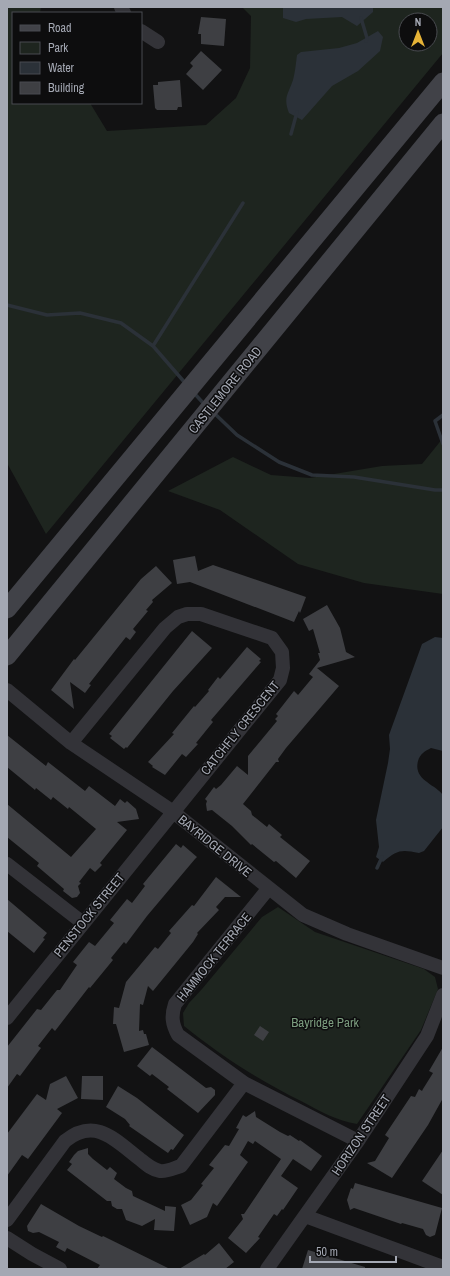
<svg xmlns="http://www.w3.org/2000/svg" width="450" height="1276" font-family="'Archivo Narrow',sans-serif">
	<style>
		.green { fill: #1e251f; fill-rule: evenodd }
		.water { fill: #2b3138 }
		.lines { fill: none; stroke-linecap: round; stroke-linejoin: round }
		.stream { stroke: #2b3138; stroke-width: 3.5 }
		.building { fill: #3e3f43 }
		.minor { stroke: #333338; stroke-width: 14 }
		.secondary { stroke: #414248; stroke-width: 19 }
		.labels { text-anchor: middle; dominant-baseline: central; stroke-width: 3; stroke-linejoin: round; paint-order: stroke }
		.street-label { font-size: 13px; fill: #a4a8b3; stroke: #0d0d0e }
		.park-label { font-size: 13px; fill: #7c9d7f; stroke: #0d0d0e }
	</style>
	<rect width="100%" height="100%" fill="#121213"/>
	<path class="green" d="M7 7H41L40 13H13V103H90L107 131 206 125 236 98 250 68 251 16 242 7H443V53L46 534 7 463ZM406 20H430V44H406Z
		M443 438V594L364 583 298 564 220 510 168 491 233 457 271 475 310 478 382 466 422 464Z
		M278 907 315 932 424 969 435 977 438 989 421 1030 357 1124C337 1121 320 1111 301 1101 259 1080 221 1056 184 1026L183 1013 189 1003 202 989 262 917Z"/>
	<path class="water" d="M283 7H373V12L357 26 342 17 306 19 296 22 283 18Z
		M378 31 383 37 380 51 358 71 332 86 302 120 289 113C283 97 288 95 293 80 295 73 296 63 297 55L301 52 339 48 357 43Z
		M435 637 443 638V751L431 748C425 751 420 754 418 761 413 780 435 784 443 795V827L424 851 419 853C401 849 397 850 383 862L376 857 379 847 376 820 388 763 390 749 389 735 422 644Z"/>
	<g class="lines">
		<path class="stream" d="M361 18 367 38 366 41
			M291 134 297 112
			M7 305 47 315 80 313 121 323 153 346 186 384
			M153 346 243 203
			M193 392 205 405
			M213 412 237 435 279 462 312 475 354 477 435 490H443
			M443 415 435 421 443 444
			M377 868 382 857"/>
	</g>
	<path class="building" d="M201 17 226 19 224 46 201 44V34H198Z
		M201 51 222 70 203 90 186 74 193 66 190 63Z
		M180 80 182 107H178L177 110H157L155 108 153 85H158V82Z
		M195 556 198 571 213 565 306 597 300 613 299 611 294 622 190 582 177 584 173 560Z
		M156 566 172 583 152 600 153 602 146 610 148 611 133 629 136 632 130 640 126 637 89 684 91 685 85 693 70 682 74 709 51 690 74 659 75 660 141 579Z
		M327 605 340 628 346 652 355 657 317 668 339 686 286 748 278 759 279 762H276L243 804 251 811 252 815 267 827 269 824 282 835 280 837 310 861 296 878 276 861 274 862 252 844 251 845 232 826 212 810 207 811 206 804 207 801 205 799 214 787 216 789 221 785 237 766 248 775V756L277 721 275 719 278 716 276 714 294 691 298 695 313 677 309 674 320 660 318 653H320L313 629 309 631 303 619Z
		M192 631 212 648 173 691 127 748 126 747 124 749 110 738 112 736 109 734Z
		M247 647 261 659 259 661 261 662 211 720 213 722 196 743 198 744 186 757 182 754 165 775 152 767 153 766 148 762 174 734 172 733 194 706 195 707 209 691 208 690 218 677 220 679Z
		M7 735 46 766 48 762 85 791 89 786 115 806 120 799 125 803 127 801 136 809 139 819 117 822 127 830 100 863 102 865 95 872 90 868 79 882 81 883 78 886 80 893 77 897 72 898 63 891 64 889 37 866 39 863 7 837V804L71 857 96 829 69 807 68 809 53 797 51 800 36 788 35 790 7 767Z
		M176 844 181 848 183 845 197 857 195 859 147 916 126 944 124 942 111 958 113 960 90 988 89 987 55 1031 52 1028 38 1046 41 1048 20 1076 17 1074 7 1088V1047L37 1009 41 1010 57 990H60L77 965 73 962 89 942 95 946 114 923 110 920 127 899 132 903 145 886 143 884Z
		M216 877 241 897H225L216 907 219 910 197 933 198 934 193 942 153 991 148 986 143 1005 140 1004 139 1031 143 1030 144 1034H146L149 1045 124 1052 116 1024H113L114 1007 119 1008 126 982 155 947 158 949 171 933 169 931 192 905 194 906Z
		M7 899 47 933 43 938 45 939 34 953 7 931Z
		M260 1026 269 1032 263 1041 254 1035Z
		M152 1047 206 1088 211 1087 215 1090V1095L198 1113 167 1089 169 1087 152 1074 150 1076 137 1066Z
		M443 1047V1098L428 1125 392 1178 367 1163 375 1161 389 1138 385 1135 411 1096 415 1097 419 1089 422 1091 423 1089 433 1073 429 1071Z
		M66 1076 78 1098 57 1109 62 1113 28 1159 22 1155 7 1176V1134L37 1094 46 1100 50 1084Z
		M82 1076H103V1100L81 1099Z
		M118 1086 137 1098 184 1135 173 1150 171 1149 168 1153 129 1126 130 1125 125 1119 106 1107Z
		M255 1111 256 1117 280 1132 288 1136 290 1135 299 1141 300 1140 322 1156 311 1171 293 1159 281 1176 298 1188 283 1210 282 1209 277 1216 274 1214 258 1237 260 1238 246 1253 228 1238 243 1219 241 1214H244L281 1159 255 1141 253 1144 248 1141 240 1155 248 1162 217 1206 213 1203 207 1217 190 1225 181 1205 191 1200 203 1185 201 1184 214 1168 209 1165 225 1145 229 1146 239 1129 236 1128 243 1115 246 1117Z
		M88 1148V1154L93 1159 107 1170 110 1167 117 1173 114 1179 126 1188 132 1191 133 1196 165 1211V1206L176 1207 174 1231 154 1230 155 1219 142 1226 126 1220 122 1209H117L112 1206 111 1201H107L67 1170 72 1164 69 1162 74 1155 78 1151Z
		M443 1150V1195L422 1181Z
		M355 1183 442 1208 435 1235 430 1237 426 1235 423 1229 402 1223 401 1224 354 1208 350 1210 347 1200 351 1188 353 1189Z
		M41 1204 79 1226 102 1237 103 1236 170 1269H97L100 1265 67 1248 65 1252 56 1247 59 1242 39 1232 33 1233 28 1231 27 1226Z
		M219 1243 234 1262 225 1269H179L204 1254 205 1255Z
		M308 1250 365 1267V1269H302Z"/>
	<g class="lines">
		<path class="minor" d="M121 7 124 13
			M141 31 158 42
			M7 690 71 743 172 811 303 915 347 934 443 968
			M7 864 83 923
			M268 889 175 1004C171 1016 172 1024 178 1035L244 1083 358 1141
			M7 1018 280 680 283 668 282 652 272 638 201 614H187L178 617 165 628 71 743
			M305 1216 443 1267
			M7 1220 65 1141C96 1116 116 1141 141 1160 147 1165 153 1170 160 1171 167 1172 174 1168 181 1166L244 1083
			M7 1238 32 1254 60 1269
			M267 1269 358 1141 427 1036 443 995"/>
		<path class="secondary" d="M7 609 443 82
			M7 656 443 123"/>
	</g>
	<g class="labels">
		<g class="street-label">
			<text transform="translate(225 390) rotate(-51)">CASTLEMORE ROAD</text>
			<text transform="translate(240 728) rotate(-51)">CATCHFLY CRESCENT</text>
			<text transform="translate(215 846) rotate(39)">BAYRIDGE DRIVE</text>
			<text transform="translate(89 915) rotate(-51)">PENSTOCK STREET</text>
			<text transform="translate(214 957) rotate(-51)">HAMMOCK TERRACE</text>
			<text transform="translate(361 1135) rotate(-56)">HORIZON STREET</text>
		</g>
		<g class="park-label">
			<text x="325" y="1022">Bayridge Park</text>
		</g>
	</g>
	<rect width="450" height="1276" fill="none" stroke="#a4a8b3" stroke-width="16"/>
	<rect x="12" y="12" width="130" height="92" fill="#0d0d0e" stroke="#494b50"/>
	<rect x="20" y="25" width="20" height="6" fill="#414248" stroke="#494b50"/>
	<text x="48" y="32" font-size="12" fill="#a4a8b3">Road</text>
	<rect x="20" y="42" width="20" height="12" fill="#1e251f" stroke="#494b50"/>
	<text x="48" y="52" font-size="12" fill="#a4a8b3">Park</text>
	<rect x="20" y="62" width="20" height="12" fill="#2b3138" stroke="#494b50"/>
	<text x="48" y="72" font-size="12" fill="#a4a8b3">Water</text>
	<rect x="20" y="82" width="20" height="12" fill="#3e3f43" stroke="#494b50"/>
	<text x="48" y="92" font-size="12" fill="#a4a8b3">Building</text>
	<g transform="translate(418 32)"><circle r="19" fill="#0d0d0e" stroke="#494b50"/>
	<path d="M0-3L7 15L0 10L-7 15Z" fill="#e6b337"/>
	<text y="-6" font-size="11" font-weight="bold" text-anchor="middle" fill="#a4a8b3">N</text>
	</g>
	<path d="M310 1256v6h86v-6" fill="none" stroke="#a4a8b3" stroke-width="2"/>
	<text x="316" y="1256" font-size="12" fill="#a4a8b3" stroke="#0d0d0e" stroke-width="3" paint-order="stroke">50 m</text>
</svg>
